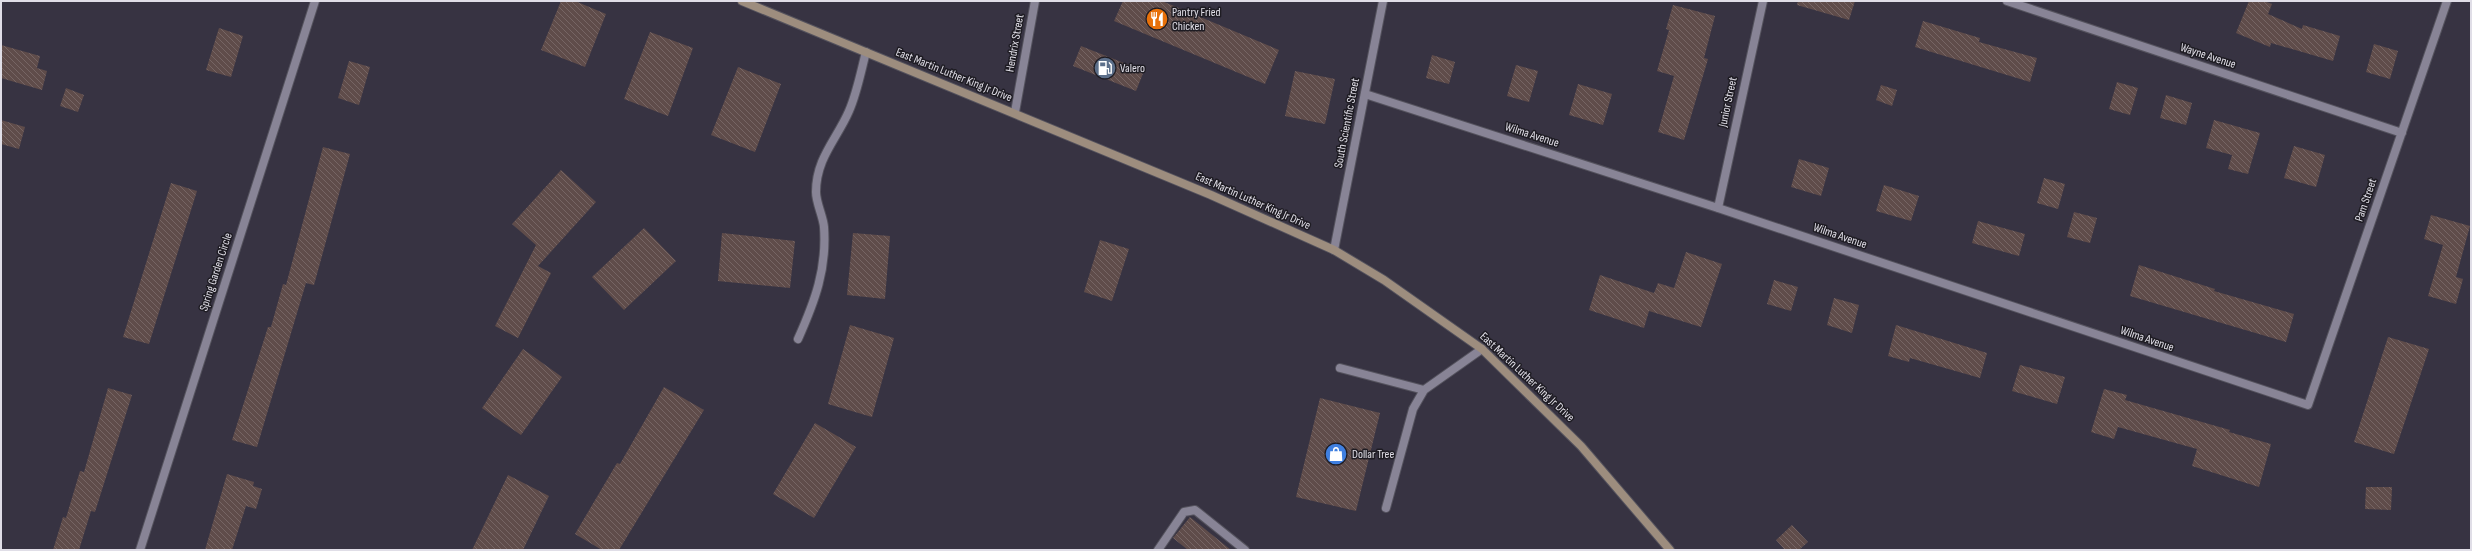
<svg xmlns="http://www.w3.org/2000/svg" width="2472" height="551" font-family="'Sofia Sans Condensed',sans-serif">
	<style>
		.building { fill: url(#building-back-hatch) }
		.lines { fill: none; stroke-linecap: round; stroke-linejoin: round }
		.service-casing { stroke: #54525d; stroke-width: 10 }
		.minor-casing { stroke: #54525d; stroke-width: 10 }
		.tertiary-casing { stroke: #54525d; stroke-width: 10 }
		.secondary-casing { stroke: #54525d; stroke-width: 10 }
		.service { stroke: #888496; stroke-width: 8 }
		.minor { stroke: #888496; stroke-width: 8 }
		.tertiary { stroke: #888496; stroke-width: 8 }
		.secondary { stroke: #9d8d7e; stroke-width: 8 }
		.labels { text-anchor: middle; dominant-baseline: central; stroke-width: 3; stroke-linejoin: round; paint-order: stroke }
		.poi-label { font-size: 12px; fill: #e0dee7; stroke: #1e1c23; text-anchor: start }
		.street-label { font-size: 12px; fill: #e0dee7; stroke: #1e1c23 }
	</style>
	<defs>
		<pattern id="building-back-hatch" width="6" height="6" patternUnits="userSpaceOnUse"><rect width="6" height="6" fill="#5f4c4a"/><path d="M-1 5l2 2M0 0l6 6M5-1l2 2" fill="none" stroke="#766564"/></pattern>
	</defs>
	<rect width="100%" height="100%" fill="#373342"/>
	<path class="building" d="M561 1H575L606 14 585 67 541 50Z
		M1123 1H1162L1279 50 1265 84 1114 21Z
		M1798 1H1855L1849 20 1797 5Z
		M2249 1H2264L2272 4 2268 14 2302 29 2303 25 2340 36 2333 61 2271 43 2270 47 2236 33Z
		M1673 5 1715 16 1704 58 1708 59 1684 140 1658 132 1674 76 1657 71 1669 30 1666 29Z
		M1923 21 1980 38 1979 42 2037 58 2030 82 1915 47Z
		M219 28 243 36 231 77 206 70Z
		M650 32 693 48 668 116 624 99Z
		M2374 44 2398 51 2390 79 2366 72Z
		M1 45 40 56 37 68 47 71 42 90 1 78Z
		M1081 46 1144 71 1136 91 1073 66Z
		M1432 55 1455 62 1449 84 1426 78Z
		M349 61 370 67 359 105 338 98Z
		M1516 65 1538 71 1529 102 1507 96Z
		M738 67 781 84 755 152 711 135Z
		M1295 71 1335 79 1325 124 1285 116Z
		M2117 82 2138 88 2130 115 2109 109Z
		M1578 84 1612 94 1603 125 1569 115Z
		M1881 85 1897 90 1892 106 1876 100Z
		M66 88 84 95 78 112 60 106Z
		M2166 95 2192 103 2186 125 2160 118Z
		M1 120 25 127 19 149 1 144Z
		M2214 120 2260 133 2248 174 2228 169 2232 155 2206 148Z
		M2294 146 2325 155 2316 187 2284 178Z
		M323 147 350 154 314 285 306 283 257 447 232 440 268 327H271L283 284 286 285Z
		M1799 159 1829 168 1821 196 1791 187Z
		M561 170 596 202 538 266 551 273 518 338 495 326 536 245 512 224Z
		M2044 178 2065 184 2058 209 2037 203Z
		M171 183 197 191 149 344 123 337Z
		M1884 185 1919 196 1911 221 1876 211Z
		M2074 212 2097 218 2090 243 2067 237Z
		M2431 215 2470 226 2456 277 2463 279 2456 304 2428 296 2443 245 2424 239Z
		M1978 221 2025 234 2019 256 1972 243Z
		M644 228 676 261 624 310 592 277Z
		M722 233 795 241 790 288 718 281Z
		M853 233 890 236 885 299 847 295Z
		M1100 240 1129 249 1112 301 1084 292Z
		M1686 252 1722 264 1701 327 1649 311 1644 328 1589 310 1600 275 1654 293 1658 283 1674 288Z
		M2139 265 2215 289 2214 291 2294 314 2286 342 2130 296Z
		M1774 280 1798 287 1791 311 1767 304Z
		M1834 298 1859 305 1852 333 1827 325Z
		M850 325 894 338 872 417 828 404Z
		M1896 325 1987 353 1980 378 1910 358 1909 362 1888 356Z
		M2388 337 2429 349 2394 454 2354 442Z
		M523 349 562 377 521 435 482 408Z
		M2020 365 2065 377 2057 404 2012 391Z
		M664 387 704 410 619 550H602L575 534 617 463 620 464Z
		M108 388 132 395 95 512 91 511 79 550H53L63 517 66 518 80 471 84 472Z
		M2104 389 2127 395 2125 400 2230 430 2229 432 2271 444 2259 487 2192 466 2197 449 2118 427 2114 439 2091 432Z
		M1320 398 1380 413 1356 511 1296 497Z
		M815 423 856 447 814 518 773 494Z
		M227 474 254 482 253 486 262 489 256 509 246 506 232 550H205Z
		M508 475 549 496 523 550H472Z
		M2366 487H2392L2391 510 2365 509Z
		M1190 517 1231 550H1188L1173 538Z
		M1792 525 1808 542 1799 550H1785L1776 540Z"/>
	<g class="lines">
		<g class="service-casing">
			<path id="service" d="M798 339C815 301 827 269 824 227 823 216 816 203 816 192 816 158 837 139 849 111 857 93 861 71 866 52
				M1340 368 1424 390 1482 349
				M1386 508 1413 409 1424 390
				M1158 550 1184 512 1195 510 1245 550"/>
		</g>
		<g class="minor-casing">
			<path id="minor" d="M2007 1 2402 133
				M1365 94 1718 208 2308 405 2447 1
				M1015 112 1035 1
				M1718 208 1763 1
				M140 550 315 1"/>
		</g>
		<g class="tertiary-casing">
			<path id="tertiary" d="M1334 250 1383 1"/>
		</g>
		<g class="secondary-casing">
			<path id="secondary" d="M742 1 1211 195 1334 250 1384 280 1482 349 1581 446 1670 550"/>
		</g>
		<use href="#service" class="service"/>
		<use href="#minor" class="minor"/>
		<use href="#tertiary" class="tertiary"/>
		<use href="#secondary" class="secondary"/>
	</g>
	<defs>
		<g id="restaurant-disc" transform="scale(1.15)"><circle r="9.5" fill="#e8710a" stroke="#1e1c23"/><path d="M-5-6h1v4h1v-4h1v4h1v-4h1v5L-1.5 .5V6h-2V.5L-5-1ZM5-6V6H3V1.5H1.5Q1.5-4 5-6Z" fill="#fff"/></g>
		<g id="fuel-disc" transform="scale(1.15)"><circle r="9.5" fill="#5c6f8a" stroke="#1e1c23"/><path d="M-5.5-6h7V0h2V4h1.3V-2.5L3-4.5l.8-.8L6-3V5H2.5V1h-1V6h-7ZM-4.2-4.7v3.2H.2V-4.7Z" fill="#fff"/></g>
		<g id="shop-disc" transform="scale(1.15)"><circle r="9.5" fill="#3f7fe0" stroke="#1e1c23"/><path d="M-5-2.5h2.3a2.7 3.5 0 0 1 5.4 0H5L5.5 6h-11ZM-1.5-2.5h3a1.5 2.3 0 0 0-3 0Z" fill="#fff"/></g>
	</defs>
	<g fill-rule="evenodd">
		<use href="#restaurant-disc" x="1157" y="19"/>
		<use href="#fuel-disc" x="1105" y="68"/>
		<use href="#shop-disc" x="1336" y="454"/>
	</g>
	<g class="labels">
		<g class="poi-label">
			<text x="1172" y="12">Pantry Fried<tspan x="1172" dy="14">Chicken</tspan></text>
			<text x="1120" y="68">Valero</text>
			<text x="1352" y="454">Dollar Tree</text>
		</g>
		<g class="street-label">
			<text transform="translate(1015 43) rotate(-80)">Hendrix Street</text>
			<text transform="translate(2208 56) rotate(18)">Wayne Avenue</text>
			<text transform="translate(954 75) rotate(22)">East Martin Luther King Jr Drive</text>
			<text transform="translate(1728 102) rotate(-78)">Junior Street</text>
			<text transform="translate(1347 123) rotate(-79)">South Scientific Street</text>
			<text transform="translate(1532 135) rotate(18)">Wilma Avenue</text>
			<text transform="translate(2366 200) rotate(-71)">Pam Street</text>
			<text transform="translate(1253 201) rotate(24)">East Martin Luther King Jr Drive</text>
			<text transform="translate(1840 236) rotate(19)">Wilma Avenue</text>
			<text transform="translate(216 272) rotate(-72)">Spring Garden Circle</text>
			<text transform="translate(2147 339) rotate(19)">Wilma Avenue</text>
			<text transform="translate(1527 377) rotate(43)">East Martin Luther King Jr Drive</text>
		</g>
	</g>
	<rect width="2472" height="551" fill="none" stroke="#e0dee7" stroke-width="4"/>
</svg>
